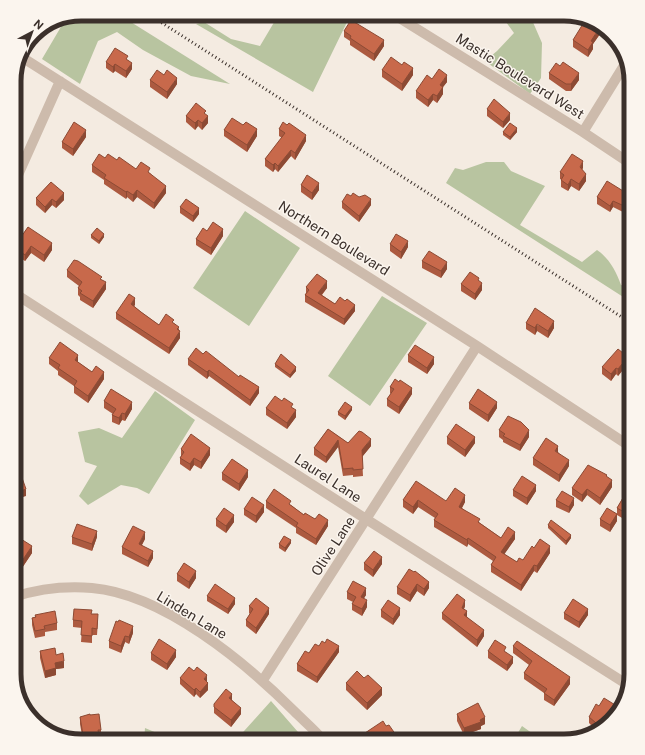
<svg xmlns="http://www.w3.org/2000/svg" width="645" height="755" font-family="'Public Sans',sans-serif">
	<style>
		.green { fill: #b8c4a0 }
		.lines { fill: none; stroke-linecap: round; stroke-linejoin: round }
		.minor { stroke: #cdbbac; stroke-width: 10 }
		.rail { stroke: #3b302b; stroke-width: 3; stroke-dasharray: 1 3; stroke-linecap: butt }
		.wall { fill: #ac5a40 }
		.shaded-wall { fill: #8c4a34 }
		.building { fill: #c8694b; stroke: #8c4a34 }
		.labels { text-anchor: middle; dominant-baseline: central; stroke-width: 3; stroke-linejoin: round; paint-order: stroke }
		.street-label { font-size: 14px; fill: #3b302b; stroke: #fbf5ee }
		.rim { fill: none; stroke: #3b302b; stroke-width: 5 }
	</style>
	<rect width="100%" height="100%" fill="#f4ebe1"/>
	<path class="green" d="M81 14H118L230 84 191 76 143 50 117 32 98 41 80 84 42 59 65 20Z
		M279 14H347L348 20 313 92 196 24 204 22 231 39 260 46Z
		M500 14H535L532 20 542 43 541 78 530 94 485 61 497 51 514 33Z
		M486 162H504L511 171 545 186 520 225 582 262 597 250C609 258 616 271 621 285L631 287V302L446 183 455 168 463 170Z
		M245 211 300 248 249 326 193 288Z
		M382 296 427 323 370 406 328 376Z
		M155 391 195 420 149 494 137 488 121 485 88 505 79 496 97 466 85 462 78 432 99 428 122 438Z
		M271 701 298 732 289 741H235Z
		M522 726 543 741H513Z
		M145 728 171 739 173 741H144Z"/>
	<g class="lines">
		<path class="minor" d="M393 14 583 132 631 164
			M20 56 477 346 631 447
			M583 132 625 64
			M14 184 60 81
			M14 293 366 519 628 685
			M14 597C38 589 67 586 92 588 163 594 245 662 294 711 304 721 315 730 324 741
			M14 668 19 689
			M263 680 477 346"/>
		<path class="rail" d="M148 14 631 323"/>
	</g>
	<path class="wall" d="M446 14H456L452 19Z
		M344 31 384 46 374 61 350 45V41L344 37Z
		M600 34 593 44V49L588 57 573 47V40Z
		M128 60 132 69 126 78 115 71 113 73 106 68V62Z
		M402 65 413 75 402 91 382 77V70Z
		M549 73 579 80 571 91H566L549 79Z
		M432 79 447 82 443 87V94L437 103 433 100 428 107 416 98V91Z
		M150 80 177 84 167 99 150 87Z
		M631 106V129L623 124V117Z
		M487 109 510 120 503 128 487 116Z
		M206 115 208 123 202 130 198 126 195 130 186 122V116Z
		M243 125 257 136 247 152 224 136V130Z
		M279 129 306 141 295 160 291 156 278 172 275 169 273 172 265 166V159L282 138 279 136Z
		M503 132H517L510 140 503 135Z
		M86 137 73 156 62 148V142Z
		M105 158 117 160 136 169 150 173 166 193 154 209 137 197 133 202 127 197 126 199 104 184V180L92 172V165Z
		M583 168 582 169 586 181 579 191 571 186 568 191 561 187V179H560V172Z
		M51 182 64 200 56 208 52 205 45 213 36 205V198Z
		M301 185 319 190 312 200 301 192Z
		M631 193V216L613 207 610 212 597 204V197L628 194Z
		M351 196 371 205 359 222 342 208V202Z
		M180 207 199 214 193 222 180 213Z
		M28 227 52 250 44 262 31 253 25 261 14 254V247Z
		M207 231 223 236 211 255 196 245V239Z
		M91 235 104 237 99 244 91 238Z
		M390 244 408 247 401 259 390 251Z
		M422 261 447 269 441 278 422 268Z
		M67 270 102 280 106 289 93 308 80 300V297L78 295V288L79 286 67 277Z
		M461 284 482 290 475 300 461 291Z
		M306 287 327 288 322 295 335 304 355 311 344 325 305 302V295L306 293Z
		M135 305 134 306 141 312 159 325 174 323 179 331 180 338 169 354 116 319V313Z
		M526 323 554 328 548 338 537 331 535 335 526 329Z
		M631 352V375L629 377 622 371 618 376 616 374 611 381 602 374V367L623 353Z
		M203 354 259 393 250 406 209 376 207 379 188 365V359Z
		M408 355 434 364 427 374 408 362Z
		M49 358 78 361V362L92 372 104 379 88 403 74 393V386L58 375V371L49 364Z
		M275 364 296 371 290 378 275 367Z
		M399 382 412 394 399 414 387 406V399L391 394 390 393V387Z
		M14 394H19L20 412 14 413Z
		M104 401 132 409 125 421 122 420 119 425 112 422V415L113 414 104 408Z
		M469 403 497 408 488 422 469 409Z
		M266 408H293L296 417 287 429 266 415Z
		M352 410 345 420 338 415V412Z
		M328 429 348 443 371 446 362 457 363 476 353 477V475L343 476 338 447 326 463 314 455V448Z
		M14 430 21 452V459H19V462H14Z
		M499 430 529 437 520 451 503 442V440L499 437Z
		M447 437 475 443 465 457 447 444Z
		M181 449 210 455 201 469 194 465 190 471 180 464V458L181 456Z
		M558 452 569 466 559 482 533 465V458Z
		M222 473 248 477 239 491 222 480Z
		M607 477 612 487 600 505 587 495 582 502 572 495V488Z
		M630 486 629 522 617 515V521L610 532 600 526V519L617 514V508Z
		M513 490 536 491 527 505 513 496Z
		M403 500 465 502 462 508 480 523 501 538 515 539 504 554 517 562 523 560 534 548 550 553 537 573 534 571 521 591 491 572V565L493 561 468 544 467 547 434 527V520L435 518 418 507 413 514 403 507Z
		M556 500 574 505 569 513 556 507Z
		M266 501 291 505 304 515 315 519 328 526 316 545 296 533V528L266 508Z
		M244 509 264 512 256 523 244 515Z
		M216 519 234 522 226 533 216 526Z
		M548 525 571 538 566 545 548 528Z
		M72 537H97L92 551 72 544Z
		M145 539 142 545 153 558 148 567 122 554V547Z
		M14 540 32 553 22 568 14 564Z
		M291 543 285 552 279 548V544Z
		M364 563 382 564 373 577 364 570Z
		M631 565V580L627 577V571Z
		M177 574 196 578 189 589 177 581Z
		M429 582V588L424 596 417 591 410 602 397 594V587Z
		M347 592 366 595 364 598 367 607 362 616 352 610V604L353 602 347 599Z
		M207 596 235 604 228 614 207 601Z
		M249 606 269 614 256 634 246 626V620L250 614 249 613Z
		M465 606 464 609 467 617 484 636 477 647 442 619V613Z
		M381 610 400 615 393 625 381 617Z
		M564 613 588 615 579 628 564 619Z
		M92 614 98 621 97 635H92V643L81 642 82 628 73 627V620Z
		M35 615 57 623V630L45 632V636L35 638 32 625V618L35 617Z
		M133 633 129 644 125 642 121 653 109 648V641Z
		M319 646 339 652 317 683 297 671V664L309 653Z
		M513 646 570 684 554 706 544 700V693L524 679V673L529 665 513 653Z
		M40 651 56 655 64 668 56 669V675L45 678 40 658Z
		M488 651 506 652 513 663 507 671 488 658Z
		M151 653 176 657 167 670 151 660Z
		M180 678 207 682 208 690 200 698 196 694 194 697 180 684Z
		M346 683 382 695 367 710 346 690Z
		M232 700 241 714 231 727 214 713V704Z
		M599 706 620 708 604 727 596 730 589 723V717Z
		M457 714 485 724 481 726V729L464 735 457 721Z
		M90 715 101 730V736H99L100 741H83L80 724V717Z
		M362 735 396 741H362Z"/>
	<path class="shaded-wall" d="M452 14H456L452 19Z
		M600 27V34L593 44V49L588 57V50L591 41Z
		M384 40V46L374 61V54Z
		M132 63V69L126 78V71Z
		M115 64V71L113 73V67Z
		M413 68V75L402 91V84Z
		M579 73V80L571 91V84Z
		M447 75V82L443 87V94L437 103V96L440 85Z
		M177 78V84L167 99V92Z
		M20 93V99L14 108V101Z
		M433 94V100L428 107V100Z
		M510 113V120L503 128V122Z
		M208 116V123L202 130V123Z
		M198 120V126L195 130V123Z
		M517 128V132L510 140V137Z
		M257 129V136L247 152V145Z
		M86 130V137L73 156V149Z
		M306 135V141L295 160V153Z
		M291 150V156L278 172V166Z
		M583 161V168L580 173V167Z
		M275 163V169L273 172V165Z
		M586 174V181L579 191V184Z
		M571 179V186L568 191V185Z
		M319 183V190L312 200V193Z
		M166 186V193L154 209V203Z
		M137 190V197L133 202V195Z
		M127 191V197L126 199V192Z
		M64 193V200L56 208V202Z
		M52 199V205L45 213V207Z
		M371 199V205L359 222V216Z
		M613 201V207L610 212V206Z
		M199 208V214L193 222V216Z
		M223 229V236L211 255V248Z
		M104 234V237L99 244V241Z
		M408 241V247L401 259V252Z
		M52 243V250L44 262V255Z
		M31 246V253L25 261V255Z
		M447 262V269L441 278V271Z
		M327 281V288L318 299V293Z
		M106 282V289L93 308V301Z
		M482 283V290L475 300V294Z
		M135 298V305L131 310V304Z
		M355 305V311L344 325V319Z
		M554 321V328L548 338V331Z
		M537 324V331L535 335V328Z
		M179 327V333L180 331V338L169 354V348Z
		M78 355V361L75 367V360Z
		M434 357V364L427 374V368Z
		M622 364V371L618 376V369Z
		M296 367V371L290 378V375Z
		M616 368V374L611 381V374Z
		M631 368V375L629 377V370Z
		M209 370V376L207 379V372Z
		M104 372V379L88 403V396Z
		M259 387V393L250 406V400Z
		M412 388V394L399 414V407Z
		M132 402V409L125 421V414Z
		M497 402V408L488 422V415Z
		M352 407V410L345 420V416Z
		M296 410V417L287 429V423Z
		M122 413V420L119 425V418Z
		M529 430V437L520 451V445Z
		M475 437V443L465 457V450Z
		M371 439V446L362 457V450Z
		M338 440V447L326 463V457Z
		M558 446V453L555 451Z
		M210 448V455L201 469V462Z
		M194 458V465L190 471V464Z
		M569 460V466L559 482V475Z
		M248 470V477L239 491V484Z
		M612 480V487L600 505V498Z
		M536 485V491L527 505V498Z
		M26 489V496L14 500V493Z
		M587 489V495L582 502V495Z
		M465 495V502L459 513V507Z
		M574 498V505L569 513V507Z
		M418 500V507L413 514V507Z
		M264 505V512L256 523V516Z
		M617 514V521L610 532V525Z
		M631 514V521L629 522V515Z
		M234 515V522L226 533V526Z
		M328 520V526L316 545V539Z
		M97 531V537L92 551V544Z
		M145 532V539L139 550V544Z
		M515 532V539L501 559V552Z
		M571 535V538L566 545V541Z
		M468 538V544L467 547V540Z
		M291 540V543L285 552V548Z
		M32 546V553L22 568V561Z
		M550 546V553L537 573V566Z
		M153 551V558L148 567V561Z
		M382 557V564L373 577V570Z
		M534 565V571L521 591V585Z
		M196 571V578L189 589V582Z
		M429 582V588L424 596V589Z
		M417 584V591L410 602V595Z
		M366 588V595L361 603V597Z
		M235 598V604L228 614V609Z
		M367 600V607L362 616V609Z
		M465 600V606L462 614V608Z
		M269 608V614L256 634V628Z
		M400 608V615L393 625V619Z
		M588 609V615L579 628V622Z
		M467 611V618L464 615Z
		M133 626V633L129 644V637Z
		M484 630V636L477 647V640Z
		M125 636V642L121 653V646Z
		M339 646V652L317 683V677Z
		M176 650V657L167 670V664Z
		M513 657V663L507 671V665Z
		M64 661V668L56 669V675L45 678V671L55 663Z
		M207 675V682L204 679Z
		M570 677V684L554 706V700Z
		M208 683V690L200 698V692Z
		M196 688V694L194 697V690Z
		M382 688V695L367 710V703Z
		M232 694V701L229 698Z
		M241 708V714L231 727V720Z
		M485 717V724L481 726V729L464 735V728Z
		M396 735V741H389V739Z"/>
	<path class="building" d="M586 19 589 20 600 27 591 41 593 42 588 50 573 40Z
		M351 20 384 40 374 54 350 38 351 36 344 31Z
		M115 48 128 56 126 59 132 63 126 71 115 64 113 67 106 62Z
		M391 57 402 65 404 62 413 68 402 84 382 70Z
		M563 62 579 73 571 84H566L549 73 556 63 560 66Z
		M439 69 447 75 440 85 443 87 437 96 433 94 428 100 416 91 427 75 432 79Z
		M157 70 164 75 167 70 177 78 167 92 150 80Z
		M14 88 20 93 14 101Z
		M494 99 510 113 503 122 487 109Z
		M196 103 206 111 204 113 208 116 202 123 198 120 195 123 186 116Z
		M631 106V122L623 117Z
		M232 118 243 125 246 122 257 129 247 145 224 130Z
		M74 122 86 130 73 149 62 142Z
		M283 122 287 125 289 123 306 135 295 153 291 150 278 166 275 163 273 165 265 159 285 133 279 129Z
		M510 123 517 128 510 137 503 132Z
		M99 154 105 158 108 154 117 160 119 157 136 169 141 162 150 168 148 172 166 186 154 203 137 190 133 195 127 191 126 192 104 178 106 175 92 165Z
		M572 154 583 161 580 167 586 174 579 184 571 179 568 185 561 180 564 175 560 172Z
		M307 175 319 183 312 193 301 185Z
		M607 181 628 194 630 192 631 193V209L613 201 610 206 597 197Z
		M51 182 64 193 56 202 52 199 45 207 36 198Z
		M353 193 359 197 365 195 371 199 359 216 342 202 347 194 351 196Z
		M186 199 199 208 193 216 180 207Z
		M213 222 223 229 211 248 196 239 203 228 207 231Z
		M28 227 52 243 44 255 31 246 25 255 14 247Z
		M97 228 104 234 99 241 91 235Z
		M396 234 408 241 401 252 390 244Z
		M429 251 447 262 441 271 422 261Z
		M74 260 78 261 102 277 100 279 106 282 93 301 80 293 82 291 78 288 82 282 67 270Z
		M470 272 479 278 478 280 482 283 475 294 461 284Z
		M317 274 327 281 318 293 335 304 340 297 345 301 347 299 355 305 344 319 305 295 309 290 306 287Z
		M129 294 135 298 131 304 141 312 159 325 166 314 174 320 172 322 179 327 177 329 180 331 169 348 116 313Z
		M535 308 554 321 548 331 537 324 535 328 526 323Z
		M60 342 78 355 75 360 92 372 96 366 104 372 88 396 74 386 77 381 58 368 60 365 49 358Z
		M415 345 434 357 427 368 408 355Z
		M196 348 203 354 206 351 239 377 240 375 259 387 250 400 209 370 207 372 188 359Z
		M627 348 631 352V368L629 370 622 364 618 369 616 368 611 374 602 367 618 349 623 353Z
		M281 354 296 367 290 375 275 364Z
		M395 379 399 382 400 380 412 388 399 407 387 399 394 389 390 387Z
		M111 389 132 402 125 414 122 413 119 418 112 415 116 409 104 401Z
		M478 389 497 402 488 415 469 403Z
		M14 394H19L20 405 14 406Z
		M275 396 282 401 284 398 293 404 291 407 296 410 287 423 266 408Z
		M345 402 352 407 345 416 338 412Z
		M508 416 521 422 529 430 520 445 503 436 505 434 499 430Z
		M456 424 475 437 465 450 447 437Z
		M20 429 21 452H19V455H14V430Z
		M328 429 348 443 359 431 362 432 371 439 362 450 363 469 353 470V468L343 469 338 440 326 457 314 448Z
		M191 434 210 448 201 462 194 458 190 464 180 458 184 452 181 449Z
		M546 438 558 446 555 451 569 460 559 475 533 458Z
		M232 459 248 470 239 484 222 473Z
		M17 464 26 489 14 493V466Z
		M588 465 607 475 606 476 612 480 600 498 587 489 582 495 572 488Z
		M522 476 536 485 527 498 513 490Z
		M416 481 446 501 455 488 465 495 459 507 480 519 478 522 501 538 508 527 515 532 501 552 517 562 519 558 523 560 532 546 534 548 540 539 550 546 537 566 534 565 521 585 491 565 496 557 468 538 467 540 434 520 438 514 418 500 413 507 403 500Z
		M630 486H631V514L629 515 617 508Z
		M274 489 291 501 289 504 304 515 305 513 315 519 319 514 328 520 316 539 296 526 298 523 266 501Z
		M562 491 574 498 569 507 556 500Z
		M252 497 264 505 256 516 244 509Z
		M224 508 234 515 226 526 216 519Z
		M607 508 617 514 610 525 600 519Z
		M551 520 571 535 566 541 548 525Z
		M77 524 97 531 92 544 72 537Z
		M133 526 145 532 139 544 153 551 148 561 122 547Z
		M284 536 291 540 285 548 279 544Z
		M21 539 32 546 22 561 14 557V540L18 543Z
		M374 551 382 557 373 570 364 563Z
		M184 563 196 571 189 582 177 574Z
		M631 565V573L627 571Z
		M409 569 414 572 415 571 429 582 424 589 417 584 410 595 397 587Z
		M353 581 366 588 361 597 367 600 362 609 352 604 356 597 347 592Z
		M215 584 235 598 228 609 207 596Z
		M457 594 465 600 462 608 467 611 464 615 484 630 477 640 442 613Z
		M256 598 269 608 256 628 246 620 253 609 249 606Z
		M573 599 588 609 579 622 564 613Z
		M388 600 400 608 393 619 381 610Z
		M74 609 92 610 91 614H98L97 629 92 628V636L81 635 82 621 73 620Z
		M55 611 57 623 44 626 45 629 35 631 32 618 36 617 35 615Z
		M119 620 133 626 129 637 125 636 121 646 109 641 116 621 118 622Z
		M159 639 176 650 167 664 151 653Z
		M327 639 339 646 317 677 297 664 305 651 309 653 315 644 319 646 322 641 325 643Z
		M495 640 506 647 504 651 513 657 507 665 488 651Z
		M517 641 570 677 554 700 544 693 547 689 524 673 532 661 513 646Z
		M55 648 56 655 63 653 64 661 55 663 56 668 45 671 40 651Z
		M189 667 194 671 197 667 207 675 204 679 208 683 200 692 196 688 194 690 180 678Z
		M357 671 364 678 368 675 382 688 367 703 346 683Z
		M226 689 232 694 229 698 241 708 231 720 214 707V704Z
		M604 698 620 708 605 727 604 726 602 728 589 717 596 704 599 706Z
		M478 703 485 717 480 720 481 722 464 728 457 714Z
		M90 714V715L99 714 101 730H98L100 741H84L80 717Z
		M383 721 386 726 389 725 396 735 389 739 391 741H366L362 735Z"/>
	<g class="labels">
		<g class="street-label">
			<text transform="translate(520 76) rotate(32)">Mastic Boulevard West</text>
			<text transform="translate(334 238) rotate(32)">Northern Boulevard</text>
			<text transform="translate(328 478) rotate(33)">Laurel Lane</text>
			<text transform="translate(333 546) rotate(-57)">Olive Lane</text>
			<text transform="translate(192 615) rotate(31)">Linden Lane</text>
		</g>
	</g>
	<path d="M0 0H645V755H0ZM81 21H564A60 60 0 0 1 624 81V674A60 60 0 0 1 564 734H81A60 60 0 0 1 21 674V81A60 60 0 0 1 81 21Z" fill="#fbf5ee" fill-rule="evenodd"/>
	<path class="rim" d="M81 21H564A60 60 0 0 1 624 81V674A60 60 0 0 1 564 734H81A60 60 0 0 1 21 674V81A60 60 0 0 1 81 21Z"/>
	<g transform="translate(32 32) rotate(41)" stroke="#fbf5ee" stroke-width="3" paint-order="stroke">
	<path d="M0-3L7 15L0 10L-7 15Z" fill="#3b302b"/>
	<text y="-6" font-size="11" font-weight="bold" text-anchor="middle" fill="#3b302b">N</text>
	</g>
</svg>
